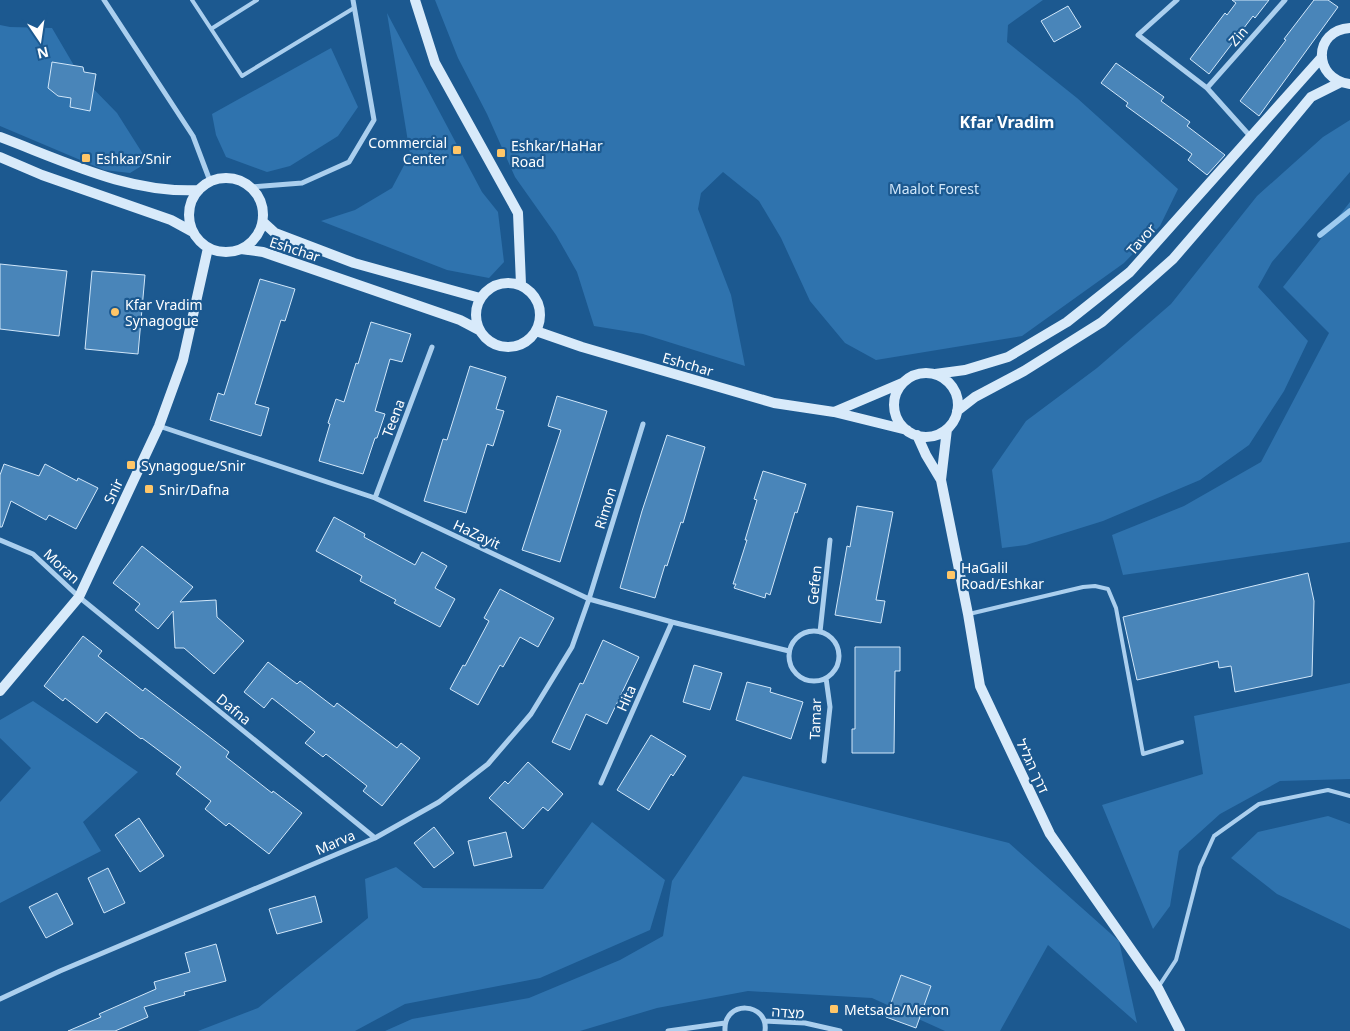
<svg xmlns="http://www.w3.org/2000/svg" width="1350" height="1031" font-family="'Noto Sans','Noto Sans Hebrew',sans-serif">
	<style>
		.green { fill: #2f73ae }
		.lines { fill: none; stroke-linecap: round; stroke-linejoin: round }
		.stream { stroke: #9ecbf0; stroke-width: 5.5 }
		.building { fill: #4985b9; stroke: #d1e7fa }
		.lane { stroke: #abcfee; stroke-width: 4 }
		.street { stroke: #abcfee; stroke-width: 5 }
		.secondary { stroke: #d8eafa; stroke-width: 10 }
		.poi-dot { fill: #ffc668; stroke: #1c5990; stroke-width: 2 }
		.labels { text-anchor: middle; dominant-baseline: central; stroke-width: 4.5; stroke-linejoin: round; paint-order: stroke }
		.street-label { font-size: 14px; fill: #fff; stroke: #1c5990 }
		.poi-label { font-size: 14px; fill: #fff; stroke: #1c5990; text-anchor: start }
		.park-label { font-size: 14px; fill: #d1e7fa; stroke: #1c5990 }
		.quarter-label { font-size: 16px; font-weight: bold; fill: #fff; stroke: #1c5990 }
	</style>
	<rect width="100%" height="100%" fill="#1c5990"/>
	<path class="green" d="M435 0H1043L1008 25 1007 42 1077 98 1178 189 1160 226 1124 263 1022 336 876 360 845 343 810 301 781 238 759 201 723 172 701 193 698 209 731 295 745 366 643 334 594 326 577 272 556 235 515 177 487 114 458 58Z
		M387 13 482 192 498 212 504 262 489 278 447 270 321 221 355 210 392 188 410 154Z
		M0 25 10 27 52 28 79 74 117 113 148 162 130 173 104 170 0 126Z
		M331 48 358 107 338 136 290 166 267 172 226 157 216 135 212 114Z
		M1350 120V172L1272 262 1258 287 1308 341 1284 391 1249 445 1200 480 1103 521 1026 545 1002 548 992 470 1026 421 1097 368 1171 304 1257 196 1323 137Z
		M1350 202V542L1123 575 1112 535 1184 506 1261 462 1329 333 1283 287Z
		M1350 683V779L1280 781 1220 814 1179 851 1170 906 1153 929 1102 805 1203 774 1194 716Z
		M33 701 138 772 83 822 101 851 0 903V802L31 768 0 738V720Z
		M743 776 1009 843 1119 941 1137 1023 1048 945 1000 1031H945L872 998 748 991 657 1008 580 1031H385L412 1019 529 998 620 960 663 936 672 881Z
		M1328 816 1350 824V929L1277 894 1231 858 1258 832Z
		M592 822 665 880 650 930 540 978 405 1004 355 1031H198L258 1008 368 918 365 879 396 867 423 888 543 889Z"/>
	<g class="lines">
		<path class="stream" d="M1320 235 1350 211"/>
	</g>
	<path class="building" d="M1232 0H1269L1255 18 1253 16 1209 74 1190 59 1225 13 1227 15 1236 3Z
		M1314 0H1328L1338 7 1259 116 1240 101 1286 40 1284 39Z
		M1068 6 1081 27 1054 42 1041 21Z
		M52 62 83 67 84 72 96 74 90 111 70 107 71 98 58 96 48 88Z
		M1116 63 1164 97 1161 101 1190 122 1187 126 1225 155 1207 175 1188 160 1192 154 1126 106 1128 103 1101 83Z
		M0 264 67 271 59 336 0 329Z
		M92 271 145 275 138 354 85 349Z
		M260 279 295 289 285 321 281 320 255 404 269 408 261 436 210 420 218 393 224 395Z
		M371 322 411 334 402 362 390 359 375 411 385 414 377 438H375L363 474 319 461 330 424 328 423 336 399 344 402 356 363 358 364Z
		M470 366 506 377 496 409 504 411 493 446 487 444 466 513 424 501 443 439 447 440Z
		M557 396 607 411 560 562 522 550 561 430 548 426Z
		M667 435 705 447 683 523 681 522 667 566 665 565 655 598 620 588 642 511Z
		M4 464 39 476 45 464 77 481 78 478 98 488 76 529 49 515 46 520 11 501 2 527H0V475Z
		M763 471 806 484 797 513 795 512 770 595 766 593 765 598 734 588 736 584H733L747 540H745L757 500 754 499Z
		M857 506 893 512 876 600 885 601 881 623 835 615 847 546 850 547Z
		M334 517 365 534 364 537 415 565 422 552 447 566 435 588 455 599 440 627 394 603 396 600 360 581 362 576 316 551Z
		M142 546 193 587 180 602 216 600 217 617 244 641 214 674 184 648H175L173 611 158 629 135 610 140 604 113 583Z
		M1308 573 1314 601 1312 676 1235 692 1231 666 1219 668 1218 661 1137 680 1123 617Z
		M500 589 554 618 538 647 520 637 503 667 500 665 478 705 450 689 463 665 465 666 489 621 484 618Z
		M83 636 102 651 98 656 143 691 145 688 207 735 229 752 226 757 272 793 273 791 302 813 269 854 229 823 226 826 205 809 211 801 176 774 181 767 142 738 141 739 106 712 97 723 65 698 63 701 44 686Z
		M603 640 639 657 607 724 586 714 570 750 552 742 580 683 583 684Z
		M855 647H900V671H895L894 753H852V729H855Z
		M268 662 297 684 300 681 334 707 337 703 397 748 401 743 420 758 382 806 363 791 367 786 326 754 323 757 305 743 315 732 272 698 264 708 244 692Z
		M694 665 722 673 710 710 683 702Z
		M747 682 771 688 770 692 803 702 791 739 736 720Z
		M651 735 686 756 673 776 671 774 649 810 617 790Z
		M528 762 563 794 548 811 543 807 523 829 489 798 505 781 508 784Z
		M139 818 164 856 140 872 115 835Z
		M434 827 454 853 434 868 414 843Z
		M506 832 512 857 474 866 468 841Z
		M108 868 125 903 104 913 88 878Z
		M57 893 73 924 46 938 29 907Z
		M315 896 322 922 277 934 269 909Z
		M216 944 226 981 184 992 185 995 144 1007 148 1017 115 1031H68L101 1017 99 1014 156 989 154 982 190 972 185 953Z
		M901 975 931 986 916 1028 886 1017Z"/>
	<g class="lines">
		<path class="lane" d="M192 0 242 76 354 8
			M211 29 257 0
			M969 614 1083 587 1095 586 1108 589 1116 608 1143 754 1182 742
			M1159 986 1176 960 1200 867 1214 836 1259 804 1328 790 1350 796"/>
		<path class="street" d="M104 0 193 136 210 181
			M1177 0 1138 35 1207 88 1250 136
			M1207 88 1285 0
			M252 187 302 183 349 162 374 120 353 0
			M159 426 375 498 589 599 672 622 789 651
			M375 498 432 347
			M0 540 33 554 79 597 375 838
			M789 656a25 25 0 1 1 50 0a25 25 0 1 1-50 0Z
			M820 632 830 540
			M824 761 830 707 826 678
			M601 783 672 622
			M0 999 60 971 375 838 439 802 488 764 531 714 572 647 589 599 643 424
			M764 1021 805 1023 840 1031
			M668 1031 725 1023
			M725 1031C723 999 769 1002 765 1031"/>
		<path class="secondary" d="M415 0 435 63 518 213 521 284
			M1350 28C1313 30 1312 79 1350 84
			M0 137C64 161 130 194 199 190
			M0 157 42 175 171 220 193 232
			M189 215a37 37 0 1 1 74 0a37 37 0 1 1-74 0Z
			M263 222 275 233 354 263 480 298
			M241 249 263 252 460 320 479 330
			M476 315a32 32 0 1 1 64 0a32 32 0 1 1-64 0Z
			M536 331 582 347 774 403 834 412 907 430
			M894 405a32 32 0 1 1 64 0a32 32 0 1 1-64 0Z
			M935 374 965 370 1008 357 1067 322 1130 272 1322 57
			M957 411 975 397 1024 371 1102 322 1173 259 1268 149 1311 97 1341 82
			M834 412 902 383
			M947 429 941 480 968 614 980 686 1050 834 1158 988 1180 1031
			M917 435 926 455 941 480
			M0 691 79 597 159 426 183 360 208 248"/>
	</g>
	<g class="poi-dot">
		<rect x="452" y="145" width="10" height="10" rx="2.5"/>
		<rect x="496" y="148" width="10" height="10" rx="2.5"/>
		<rect x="81" y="153" width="10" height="10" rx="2.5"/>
		<circle cx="115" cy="312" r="5"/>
		<rect x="126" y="460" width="10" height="10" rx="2.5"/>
		<rect x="144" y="484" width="10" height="10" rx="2.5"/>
		<rect x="946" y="570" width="10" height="10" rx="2.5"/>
		<rect x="829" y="1004" width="10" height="10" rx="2.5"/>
	</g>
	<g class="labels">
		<g class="street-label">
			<text transform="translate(1238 36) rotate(-48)">Zin</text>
			<text transform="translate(1141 239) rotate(-49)">Tavor</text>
			<text transform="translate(295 249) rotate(18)">Eshchar</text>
			<text transform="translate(688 364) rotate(16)">Eshchar</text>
			<text transform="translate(393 418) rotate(-69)">Teena</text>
			<text transform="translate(113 491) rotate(-65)">Snir</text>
			<text transform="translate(605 508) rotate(-73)">Rimon</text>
			<text transform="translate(477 534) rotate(25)">HaZayit</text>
			<text transform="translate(62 566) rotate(43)">Moran</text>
			<text transform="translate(814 585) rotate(-84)">Gefen</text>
			<text transform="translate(626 698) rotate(-66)">Hita</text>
			<text transform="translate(234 709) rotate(39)">Dafna</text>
			<text transform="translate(815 719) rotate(-88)">Tamar</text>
			<text transform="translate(1033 766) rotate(65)">דרך הגליל</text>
			<text transform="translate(335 842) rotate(-23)">Marva</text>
			<text transform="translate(788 1012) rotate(4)">מצדה</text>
		</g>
		<g class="poi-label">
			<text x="447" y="142" text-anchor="end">Commercial<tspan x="447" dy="16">Center</tspan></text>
			<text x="511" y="145">Eshkar/HaHar<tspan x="511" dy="16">Road</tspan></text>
			<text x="96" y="158">Eshkar/Snir</text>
			<text x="125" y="304">Kfar Vradim<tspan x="125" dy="16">Synagogue</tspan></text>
			<text x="141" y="465">Synagogue/Snir</text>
			<text x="159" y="489">Snir/Dafna</text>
			<text x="961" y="567">HaGalil<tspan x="961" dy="16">Road/Eshkar</tspan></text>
			<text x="844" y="1009">Metsada/Meron</text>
		</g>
		<g class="park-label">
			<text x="934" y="188">Maalot Forest</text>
		</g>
		<g class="quarter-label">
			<text x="1007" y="122">Kfar Vradim</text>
		</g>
	</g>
	<g transform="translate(40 40) rotate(167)" stroke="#1c5990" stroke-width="4" paint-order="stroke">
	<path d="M0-4L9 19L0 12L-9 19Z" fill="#ffffff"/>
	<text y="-8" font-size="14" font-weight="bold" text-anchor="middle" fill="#ffffff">N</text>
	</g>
</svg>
